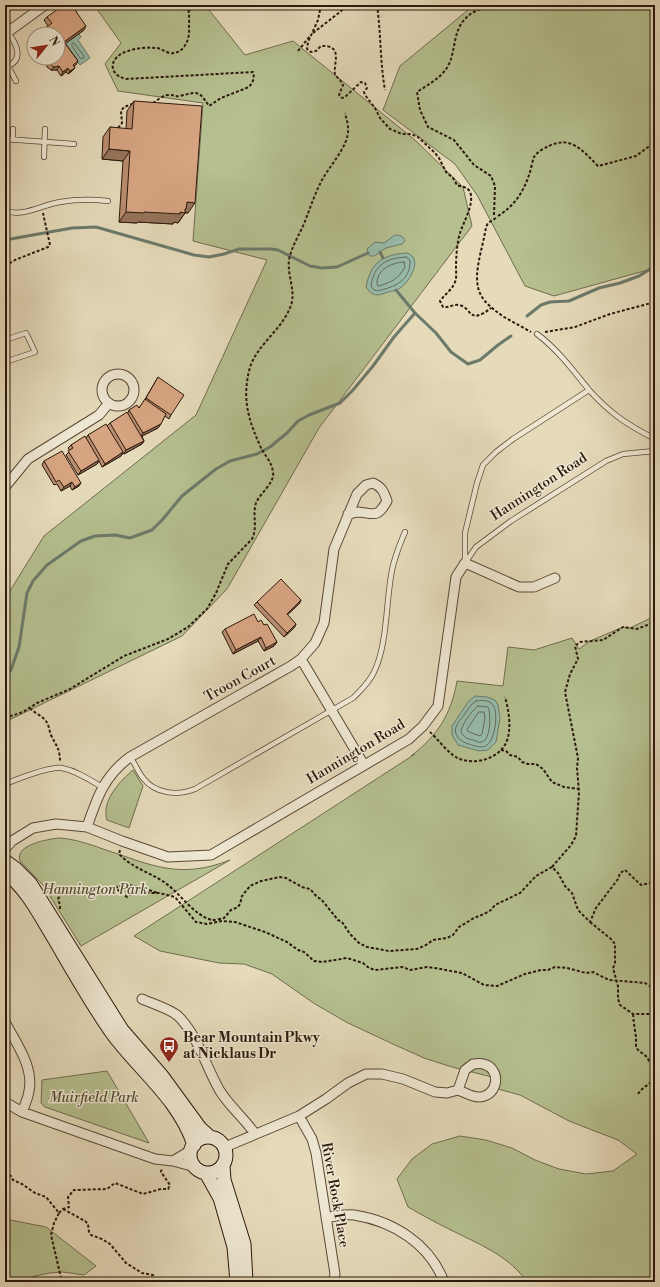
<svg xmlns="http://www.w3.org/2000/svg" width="660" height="1287" font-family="'Libre Bodoni',serif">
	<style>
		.green { fill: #b5bf8f; stroke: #706c4e }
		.water { fill: #97bbaa; stroke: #6c7a6b }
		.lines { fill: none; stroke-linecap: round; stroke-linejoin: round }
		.shore { stroke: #626a5b; stroke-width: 1 }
		.stream { stroke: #6c7a6b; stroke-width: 3 }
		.lane-casing { stroke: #5a4938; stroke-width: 6 }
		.street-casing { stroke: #5a4938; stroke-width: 11 }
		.secondary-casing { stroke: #2c190c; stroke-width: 15 }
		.path { stroke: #2c190c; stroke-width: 2; stroke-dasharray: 3 2; stroke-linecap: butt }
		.lane { stroke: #eee7d2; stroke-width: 4.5 }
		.street { stroke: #eee7d2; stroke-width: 9 }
		.secondary { stroke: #eee7d2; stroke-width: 13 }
		.wall { fill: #b98d70; stroke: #2c190c }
		.shaded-wall { fill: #96735b; stroke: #2c190c }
		.building { fill: #d7a482; stroke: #2c190c }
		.labels { text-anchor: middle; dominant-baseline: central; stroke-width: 3; stroke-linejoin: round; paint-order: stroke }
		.street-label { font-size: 14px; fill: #2c190c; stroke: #eee7d2 }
		.park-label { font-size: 14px; font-style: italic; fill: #554b33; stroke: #eee7d2 }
		.poi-label { font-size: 14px; font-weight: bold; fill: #2c190c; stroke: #eee7d2; text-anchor: start }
	</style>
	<rect width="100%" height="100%" fill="#e5daba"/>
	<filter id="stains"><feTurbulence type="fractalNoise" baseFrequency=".005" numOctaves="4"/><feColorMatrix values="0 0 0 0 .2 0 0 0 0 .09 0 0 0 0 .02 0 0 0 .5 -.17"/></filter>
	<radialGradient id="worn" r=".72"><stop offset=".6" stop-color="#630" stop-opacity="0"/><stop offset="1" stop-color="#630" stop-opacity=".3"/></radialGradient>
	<path class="green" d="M94 5H205L245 55 293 41 415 140 463 187 472 226 319 428 227 589 182 636 5 722V595L8 594 44 536 196 415 267 260 193 241 203 103 118 91 105 64 121 43Z
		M474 5H655V268L554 296 525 286 477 195 455 164 383 110 400 66Z
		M655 616V1282H527C510 1257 483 1246 457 1233 440 1225 424 1216 408 1207L397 1179 412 1159 432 1144 460 1136 486 1140 512 1148 535 1160 559 1169 586 1174 613 1171 637 1154 618 1140 569 1121 520 1095 494 1088 496 1078 452 1067 424 1058 395 1045 348 1023 315 1004 272 974 244 964 219 963 160 951 134 936 415 754 411 756C437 736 451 715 457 681L503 686 508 647 534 650 572 638 579 649 590 641 623 627 630 628Z
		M133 770 143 786 129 828 107 820C101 801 120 781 133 770Z
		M59 838C75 839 89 844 103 849 152 865 179 880 230 860L81 946 43 885 20 861C14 845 48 839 59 838Z
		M107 1071 149 1143 45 1107 41 1103 42 1080Z
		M5 1219 46 1227 96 1266 84 1275 63 1272 50 1273 35 1276 18 1282H5Z"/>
	<path class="water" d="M79 34 81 37 78 40 90 58 80 65 65 44Z
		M395 235C400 235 403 236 405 241L402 244 386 248 374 256H370L368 253 367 249 375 242 384 243Z
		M407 253C424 259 409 282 400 288 397 291 392 291 388 292 377 296 373 297 366 287 371 262 382 255 407 253Z
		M475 696 487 697 495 700 498 705 500 718 496 742 488 750 479 751 458 745 452 735V726L468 702Z"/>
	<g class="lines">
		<path class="shore" d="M74 43 84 56 83 59 80 58 72 46V44Z
			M406 257 410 260C411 277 399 285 385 289 378 291 374 292 371 286 374 265 386 258 406 257Z
			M404 262 405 267C397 280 393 281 379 286L377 285C376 270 390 263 404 262Z
			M476 701C481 700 487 700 491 703 500 709 495 740 487 745 483 748 477 747 472 745 464 743 453 738 456 727 457 723 462 718 464 715 468 709 471 704 476 701Z
			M478 706 488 707C491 714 491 739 482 742 479 743 476 741 473 740 467 739 464 737 461 732 461 725 473 709 478 706Z
			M479 712H484L485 718 482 734 480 736 469 732 467 730Z"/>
		<path class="stream" d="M5 240 72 228 96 227 194 255 209 257 224 254 239 249H271L278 250 310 266 322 268 337 267 368 253
			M380 252 383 258
			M396 290 415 313 436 333 451 352 468 364 480 360 498 345 511 336
			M527 316 541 305 550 302 569 301 599 288 620 283 639 276 655 266
			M5 676 11 670 19 647 27 593 33 581 47 565 81 541 95 536 115 535 130 538 152 530 163 519 182 496 216 469 230 461 257 454 270 447 287 433 298 421 309 415 340 403 353 390 373 366 394 337 415 313"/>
		<g class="lane-casing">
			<path id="lane" d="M8 66 16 81
				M5 67C25 61 17 44 8 33
				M13 129V140
				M5 139 74 144
				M44 157 45 129
				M5 211C25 217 41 205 60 202 77 199 91 199 108 201
				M537 334C557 349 573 370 589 390
				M5 340 26 333 35 352 5 362
				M465 563V533L477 483 483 465 496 452 513 439 589 390C611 414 626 424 655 439
				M465 563 476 547 511 521 606 461 623 454 655 451
				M130 757C135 763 138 772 143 778 155 794 178 796 195 789L353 698C361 690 369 683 374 672 387 646 386 605 391 576 393 561 399 546 405 532
				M5 784C18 779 49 766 62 768 77 771 90 780 102 787"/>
		</g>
		<g class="street-casing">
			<path id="street" d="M5 34 45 5
				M102 390a16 16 0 1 1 32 0a16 16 0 1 1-32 0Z
				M5 487 28 459 99 415 109 403
				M301 659 364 765
				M87 827C97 798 104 776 130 757L291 666 301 659 315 643 324 623 334 549 357 494 366 485 373 483C382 487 384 492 387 501 377 519 374 513 358 512 355 512 351 514 348 514
				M5 849 12 841 33 828 56 824 87 827 122 841 168 857 211 855 409 739 423 726 438 706 456 577 465 563 519 587H534L555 578
				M142 999C151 1003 172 1010 178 1016 197 1034 207 1069 220 1091 230 1107 245 1119 255 1134
				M5 1022C16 1043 34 1067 29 1091 28 1098 25 1105 22 1112
				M473 1064C476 1064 480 1063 483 1064 502 1068 499 1097 478 1097 472 1097 464 1092 458 1090L465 1070Z
				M5 1102 22 1112 155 1159 173 1161 195 1167
				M299 1116 312 1139 316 1153 335 1274 333 1282
				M225 1147 299 1116 326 1099 348 1083 366 1074H382L403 1079 435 1092 447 1093 458 1090
				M173 1161 191 1150
				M326 1218C335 1216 345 1214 354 1215 393 1221 430 1244 444 1282"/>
		</g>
		<g class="secondary-casing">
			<path id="secondary" d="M5 861 16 869 30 883 122 1030 162 1076 200 1128 210 1137
				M5 872C28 890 40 916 55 940 73 971 91 1003 112 1033 139 1070 179 1099 194 1145
				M190 1155a18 18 0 1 1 36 0a18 18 0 1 1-36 0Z
				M223 1166 224 1180 244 1244 246 1282
				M206 1173 220 1198 234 1247 237 1282"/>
		</g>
		<path class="path" d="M321 5 318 20 308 42 307 49 311 52 316 51 321 46C344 45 333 63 335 75L340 80 343 85 339 95 342 98 345 97 361 82 365 83 367 88 364 92 365 95 375 108 380 118 390 129 402 134H411L418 137 435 153 439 158 446 172 453 178 457 185C461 187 467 186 470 192 475 203 463 223 460 233 457 242 456 258 456 267 456 272 457 277 455 282 452 290 445 294 440 301L443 307C449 308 453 304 459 305 472 307 468 326 491 308
			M377 5C381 33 380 62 385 90
			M189 10 199 5
			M313 33 340 12 347 5
			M298 51 310 36
			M153 103C158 100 164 94 170 95 174 95 176 97 180 96 197 92 198 89 209 106L221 98 249 87 252 83 254 78 253 72 126 79C106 74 110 56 128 51 136 48 147 47 156 48 161 48 165 52 170 53 183 55 190 40 189 29 189 21 190 12 187 5
			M118 128 122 123 121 111 124 107 135 103
			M494 215 495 186 491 176 474 165 454 140 428 127 420 110 417 92C429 84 443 77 449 64 456 49 453 30 466 18 472 11 482 8 491 7 499 7 504 9 512 5
			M498 216C514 206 523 193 529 175 531 170 532 162 534 157 537 152 544 148 549 146 571 135 583 151 598 166L636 156 655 142
			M496 218 488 223 486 227C484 240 480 253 478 266 474 294 483 302 504 317 513 322 522 327 531 332
			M5 266 15 260 48 247 50 245 43 213
			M545 332 575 327 610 314 655 302
			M30 708C34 713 41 715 45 720 49 724 49 730 51 735 56 746 60 748 60 762
			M5 718 23 712 37 703 70 689 124 656 168 639 188 627 207 609 216 593 228 564 252 539C258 527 252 515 256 503 260 493 275 483 273 472 272 463 265 455 261 448 249 421 242 401 249 371 255 345 283 330 291 305 296 291 287 275 289 260 291 248 298 237 303 226 309 212 313 198 320 184 327 168 350 146 348 128 348 123 346 118 345 113
			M430 732C438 739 450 756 460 759 475 765 498 759 506 743 512 730 509 711 505 697
			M501 750 506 751 510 755 518 757 522 762 528 764H536L543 769 552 782 564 787 579 789
			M120 850 119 854C133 869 153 873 168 885 181 895 195 916 212 920 215 920 221 919 224 918L231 910 238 907 240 904 242 896 250 886 261 881 280 877 286 878 302 887 310 889 317 897 321 899 338 920 342 922 350 934 359 943 367 947 389 951 417 949 426 945 433 940 447 938 453 935 459 927 474 918 484 914 491 910 495 905 520 893 536 876 552 867 558 873 565 886 572 893 578 910 590 922 596 908 618 879 620 873 625 870 641 885 655 882
			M552 867 571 845 576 836 579 792 577 768 578 758 565 692 570 674 578 659 575 646 580 642 603 640 623 627 637 629 655 622
			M115 888C129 881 144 889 158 893
			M60 909V905L58 899 61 894 63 892 73 895 83 891 115 888 127 897 139 889 150 893H159L175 897 196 922 207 924 222 921 235 922 265 932 287 942 298 950 304 952 314 961 322 962 347 958 363 963 369 968 375 970 403 967 410 970 427 967 435 968 462 973 484 985 497 986 525 974 541 970H548L555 967 567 968 586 973 593 972 609 980 645 983 655 989
			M590 922 611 939 615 944V964L613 968 618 986V999L620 1005 633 1014H651L655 1016
			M633 1014 634 1024 636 1037V1047L638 1050 647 1057 649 1061 655 1067
			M638 1094 641 1090 655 1079
			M5 1172 11 1176 13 1180 22 1184 35 1193 46 1197 59 1213 54 1223 51 1235 62 1282
			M63 1209 85 1221 88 1224 89 1232 91 1235 102 1239 110 1244 126 1263 142 1273 153 1275 158 1282
			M59 1213 63 1209 69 1207 68 1197 74 1190 107 1189 115 1183 143 1194 161 1189H168L170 1185 161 1172 162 1168"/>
		<use href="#lane" class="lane"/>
		<use href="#street" class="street"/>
		<use href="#secondary" class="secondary"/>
	</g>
	<path class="wall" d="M76 11 84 30 65 43 78 61 76 65 74 66 75 68 72 71 68 74 66 72 61 76 57 70H51L47 67 46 62 47 58H58V34H38L40 32 48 26 44 20 47 17Z
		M134 101 188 213H185L178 223 174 222 173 224 138 222 137 223 119 222 123 161 102 159 103 137 110 127 126 129 127 111Z
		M158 377 171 415 169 419 165 416 158 428 142 436 144 441 142 444 124 454 123 453 121 456 102 467 99 461 97 464 78 475 66 455 70 451 68 448 71 445 86 438 88 435 107 426 110 423 128 413 129 410 139 408 144 401Z
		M44 461 79 486 72 490 70 486 61 491 57 484 54 485 42 465Z
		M301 600 299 604 287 615 296 624 294 628 284 637 254 605 257 602Z
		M258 622 264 625 277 642 274 646 264 651 258 641 233 654 222 632 225 629Z"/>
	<path class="shaded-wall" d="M86 26 84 30 62 46 64 42Z
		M59 66 57 70H51L54 67Z
		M68 68 66 72 61 76 63 72Z
		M75 68 72 71 68 74 70 71Z
		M109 149 130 151 123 161 102 159Z
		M187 202 195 203 188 213 184 212 185 213 178 223 174 222 173 224 138 222 137 223 119 222 126 212H144Z
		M161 424 158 428 140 437 143 433Z
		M144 441 142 444 124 454 126 450Z
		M123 452 121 456 102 467 105 464Z
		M99 460 97 464 78 475 81 471Z
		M72 482 70 486 61 491 64 487Z
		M81 483 79 486 72 490 75 487Z
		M301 600 299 604 284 618 287 614Z
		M296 624 294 628 284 637 287 633Z
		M261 637 258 641 233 654 236 650Z
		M277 642 274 646 264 651 266 648Z"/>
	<path class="building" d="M63 5H76L78 8 75 10 86 26 64 42 78 61 73 65 75 68 70 71 68 68 63 72 59 66 54 67 50 64 48 59V58H58V34H41L40 32 52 23 47 17Z
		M134 101 202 106 195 203 187 202 186 209H185V213L180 212V214L144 212V213L126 212 130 151 109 149 110 127 132 129Z
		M158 377 184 395 171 415 146 398Z
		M145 399 166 414 161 424 143 433 129 410 137 405 139 408Z
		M127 412 144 441 126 450 110 423Z
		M106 424 123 452 105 464 88 435Z
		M85 436 99 460 81 471 68 451 73 448 71 445Z
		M62 451 81 483 75 487 72 482 64 487 59 480 56 482 44 461Z
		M281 579 301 600 287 614 296 624 287 633 257 602Z
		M254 614 258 622 261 620 264 625 267 624 277 642 266 648 261 637 236 650 225 629Z"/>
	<defs>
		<g id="bus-pin" transform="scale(1)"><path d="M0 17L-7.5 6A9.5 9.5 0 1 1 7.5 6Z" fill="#8f2418" stroke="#eee7d2"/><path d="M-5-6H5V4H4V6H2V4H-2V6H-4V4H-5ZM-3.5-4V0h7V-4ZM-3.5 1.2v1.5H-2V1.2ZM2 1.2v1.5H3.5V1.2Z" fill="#fff"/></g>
	</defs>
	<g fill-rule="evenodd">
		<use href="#bus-pin" x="169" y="1046"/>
	</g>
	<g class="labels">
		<g class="street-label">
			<text transform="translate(539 487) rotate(-33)">Hannington Road</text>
			<text transform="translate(240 679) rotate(-29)">Troon Court</text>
			<text transform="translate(356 752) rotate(-31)">Hannington Road</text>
			<text transform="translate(335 1195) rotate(80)">River Rock Place</text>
		</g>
		<g class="park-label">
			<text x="95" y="890">Hannington Park</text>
			<text x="94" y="1098">Muirfield Park</text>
		</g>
		<g class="poi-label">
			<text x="183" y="1038">Bear Mountain Pkwy<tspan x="183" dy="16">at Nicklaus Dr</tspan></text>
		</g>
	</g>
	<rect width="660" height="1287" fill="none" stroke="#e5daba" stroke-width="20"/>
	<rect x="6" y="6" width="648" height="1275" fill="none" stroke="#2c190c" stroke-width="2"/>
	<rect x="10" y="10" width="640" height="1267" fill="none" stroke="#2c190c"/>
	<g transform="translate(46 46) rotate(60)"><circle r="19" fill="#eee7d2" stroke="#a09583"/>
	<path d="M0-3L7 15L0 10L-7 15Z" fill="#8f2418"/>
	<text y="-6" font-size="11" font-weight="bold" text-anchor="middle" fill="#2c190c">N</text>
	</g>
	<rect width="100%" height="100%" filter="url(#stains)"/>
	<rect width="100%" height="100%" fill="url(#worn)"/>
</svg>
